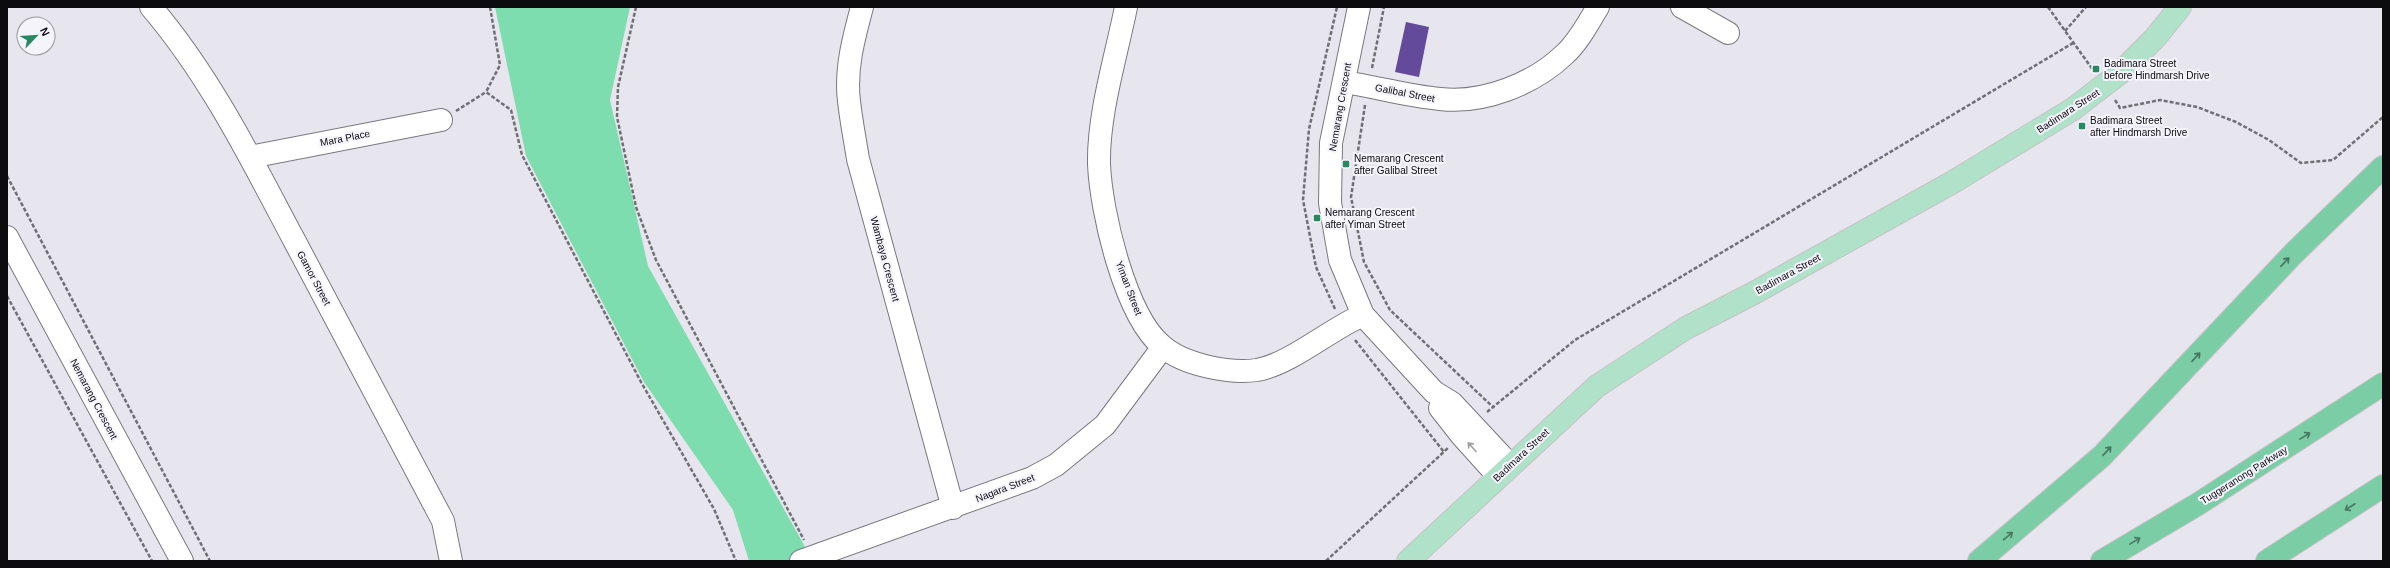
<svg xmlns="http://www.w3.org/2000/svg" width="2390" height="568" font-family="Arial,sans-serif">
	<style>
		.green { fill: #7eddaf }
		.building { fill: #644a9a }
		.lines { fill: none; stroke-linecap: round; stroke-linejoin: round }
		.minor-casing { stroke: #79787f; stroke-width: 24 }
		.major-casing { stroke: #c5c4c5; stroke-width: 24 }
		.highway-casing { stroke: #c5c4c5; stroke-width: 24 }
		.path { stroke: #706f74; stroke-width: 2.5; stroke-dasharray: 4 2; stroke-linecap: butt }
		.minor { stroke: #fff; stroke-width: 22 }
		.major { stroke: #b0e1c9; stroke-width: 22 }
		.highway { stroke: #7bcda5; stroke-width: 22 }
		.oneway { stroke: #497661 }
		.oneway2 { stroke: #9e9d9f }
		.poi-dot { fill: #288860; stroke: #f5f3fb; stroke-width: 1.5 }
		.labels { text-anchor: middle; dominant-baseline: central; stroke-width: 4; stroke-linejoin: round; paint-order: stroke }
		.poi-label { font-size: 10px; fill: #0c0b0e; stroke: #f5f3fb; text-anchor: start }
		.street-label { font-size: 10px; fill: #0c0b0e; stroke: #f5f3fb }
	</style>
	<rect width="100%" height="100%" fill="#e7e6ee"/>
	<path class="green" d="M495 7H630L610 100 648 266 804 545 808 561H749L733 510 644 382 526 156Z"/>
	<path class="building" d="M1406 22 1429 27 1419 77 1395 72Z"/>
	<g class="lines">
		<g class="minor-casing">
			<path id="minor" d="M151 7C210 76 251 159 293 238 343 333 393 427 443 521L451 561
				M862 7C854 37 845 69 849 101 851 120 855 140 858 159L953 508
				M1126 7C1116 57 1098 114 1099 164 1101 212 1125 315 1162 346 1184 365 1230 374 1257 370 1291 364 1330 329 1363 315
				M1359 7 1331 143 1330 203 1340 260 1363 315 1434 392 1452 403 1510 465
				M1682 7 1728 33
				M1344 82C1376 87 1408 96 1440 99 1483 104 1534 84 1565 54 1579 41 1588 23 1598 7
				M250 157 441 120
				M7 237 182 561
				M1440 408 1462 436 1498 476
				M801 561 1032 478 1056 465 1105 425 1163 347"/>
		</g>
		<g class="major-casing">
			<path id="major" d="M1408 561 1597 386 1686 328 1752 294 1953 182 2073 109 2120 73 2155 38 2180 7"/>
		</g>
		<g class="highway-casing">
			<path id="highway" d="M1979 561 2102 456 2294 253 2383 167
				M2102 561 2198 504 2383 384
				M2267 561 2383 486"/>
		</g>
		<path class="path" d="M490 7 500 65 486 92 511 110 522 155 641 382 714 509 736 561
			M636 7 618 87 617 117 636 207 656 260 804 540
			M2048 7 2093 70
			M2065 31 2086 7
			M1372 68 1384 7
			M2115 100 2120 108 2160 100 2197 107 2236 122 2269 140 2301 163 2333 160 2383 117
			M1365 105 1351 197 1364 262 1390 310 1493 407
			M456 111 486 92
			M7 176 210 561
			M7 296 152 561
			M1335 309 1316 267 1303 200 1309 129 1337 7
			M1355 340 1444 452
			M1487 412 1575 340 2073 43
			M1326 561 1448 448"/>
		<use href="#minor" class="minor"/>
		<use href="#major" class="major"/>
		<use href="#highway" class="highway"/>
	</g>
	<defs><path id="oneway-shaft" d="M-6 0H5M1.5-3L5.5 0L1.5 3" fill="none" stroke-width="1.6" stroke-linecap="round" stroke-linejoin="round"/></defs>
	<g class="oneway">
		<use href="#oneway-shaft" transform="translate(2285 262) rotate(-47)"/>
		<use href="#oneway-shaft" transform="translate(2196 357) rotate(-47)"/>
		<use href="#oneway-shaft" transform="translate(2305 436) rotate(-32)"/>
		<use href="#oneway-shaft" transform="translate(2107 451) rotate(-47)"/>
		<use href="#oneway-shaft" transform="translate(2350 507) rotate(147)"/>
		<use href="#oneway-shaft" transform="translate(2008 536) rotate(-40)"/>
		<use href="#oneway-shaft" transform="translate(2135 541) rotate(-31)"/>
	</g>
	<use class="oneway2" href="#oneway-shaft" transform="translate(1472 447) rotate(-132)"/>
	<g class="poi-dot">
		<rect x="2092" y="65" width="8" height="8" rx="2"/>
		<rect x="2078" y="122" width="8" height="8" rx="2"/>
		<rect x="1342" y="160" width="8" height="8" rx="2"/>
		<rect x="1313" y="214" width="8" height="8" rx="2"/>
	</g>
	<g class="labels">
		<g class="poi-label">
			<text x="2104" y="63">Badimara Street<tspan x="2104" dy="12">before Hindmarsh Drive</tspan></text>
			<text x="2090" y="120">Badimara Street<tspan x="2090" dy="12">after Hindmarsh Drive</tspan></text>
			<text x="1354" y="158">Nemarang Crescent<tspan x="1354" dy="12">after Galibal Street</tspan></text>
			<text x="1325" y="212">Nemarang Crescent<tspan x="1325" dy="12">after Yiman Street</tspan></text>
		</g>
		<g class="street-label">
			<text transform="translate(1405 93) rotate(11)">Galibal Street</text>
			<text transform="translate(1340 107) rotate(-80)">Nemarang Crescent</text>
			<text transform="translate(2068 111) rotate(-33)">Badimara Street</text>
			<text transform="translate(345 138) rotate(-11)">Mara Place</text>
			<text transform="translate(885 259) rotate(75)">Wambaya Crescent</text>
			<text transform="translate(1788 274) rotate(-29)">Badimara Street</text>
			<text transform="translate(314 278) rotate(62)">Gamor Street</text>
			<text transform="translate(1129 288) rotate(69)">Yiman Street</text>
			<text transform="translate(94 399) rotate(62)">Nemarang Crescent</text>
			<text transform="translate(1521 455) rotate(-43)">Badimara Street</text>
			<text transform="translate(2244 475) rotate(-32)">Tuggeranong Parkway</text>
			<text transform="translate(1005 488) rotate(-21)">Nagara Street</text>
		</g>
	</g>
	<rect width="2390" height="568" fill="none" stroke="#0c0b0e" stroke-width="16"/>
	<g transform="translate(36 36) rotate(65)"><circle r="19" fill="#f5f3fb" stroke="#98969c"/>
	<path d="M0-3L7 15L0 10L-7 15Z" fill="#288860"/>
	<text y="-6" font-size="11" font-weight="bold" text-anchor="middle" fill="#0c0b0e">N</text>
	</g>
</svg>
